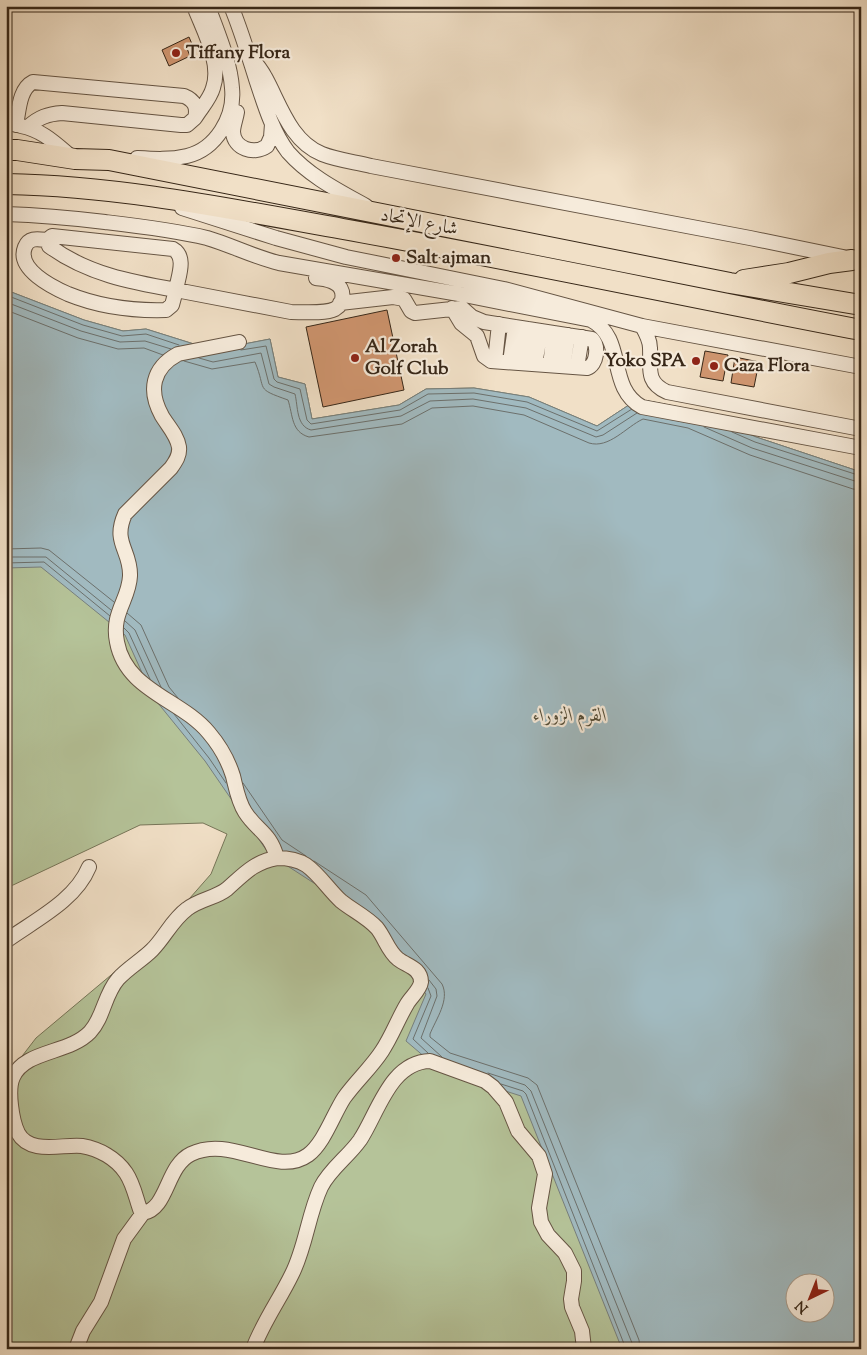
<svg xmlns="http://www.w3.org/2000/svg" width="867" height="1355" font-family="'Sorts Mill Goudy',Amiri,serif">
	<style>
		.green { fill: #b5c399; stroke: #767558; fill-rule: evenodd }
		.water { fill: #a1bac0; stroke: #777f7d; fill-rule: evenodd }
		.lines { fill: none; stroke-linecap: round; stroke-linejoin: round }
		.shore { stroke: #6c706c; stroke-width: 1 }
		.building { fill: #d09670; stroke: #372718 }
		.minor-casing { stroke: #654; stroke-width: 16 }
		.highway-casing { stroke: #372718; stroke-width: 22 }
		.minor { stroke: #f6ebdb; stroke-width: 14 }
		.highway { stroke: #f1e0c7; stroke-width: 20 }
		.poi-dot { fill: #8f2418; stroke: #f6ebdb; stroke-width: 2 }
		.labels { text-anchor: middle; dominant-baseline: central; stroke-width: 4.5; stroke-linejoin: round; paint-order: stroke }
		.poi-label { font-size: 19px; font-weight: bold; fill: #372718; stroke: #f6ebdb; text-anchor: start }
		.street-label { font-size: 19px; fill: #372718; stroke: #f6ebdb }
		.park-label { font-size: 19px; font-style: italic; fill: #564e38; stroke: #f6ebdb }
	</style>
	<rect width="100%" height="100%" fill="#f1e0c7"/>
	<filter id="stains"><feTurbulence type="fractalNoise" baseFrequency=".004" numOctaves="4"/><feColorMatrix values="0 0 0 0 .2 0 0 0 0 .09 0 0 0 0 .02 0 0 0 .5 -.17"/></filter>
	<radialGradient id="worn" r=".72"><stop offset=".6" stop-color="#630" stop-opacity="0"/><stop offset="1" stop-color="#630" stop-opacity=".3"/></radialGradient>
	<path class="green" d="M6 290 84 320 123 331 146 329 213 350 270 339 278 377 305 384 312 419 399 405 426 389 474 388 529 397 597 426 638 399 694 410 756 437 861 472V1349H6V1077L36 1038 154 939 211 874 227 834 203 823 140 825 11 886 6 890ZM794 1282H824V1312H794Z"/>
	<path class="water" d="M6 290 84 320 123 331 146 329 213 350 270 339 278 377 305 384 312 419 399 405 426 389 474 388 529 397 597 426 638 399 694 410 756 437 861 472V1349H622L521 1096 440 1070 406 1041 426 994 354 909 269 854 205 761 153 697 125 635 41 567 6 568ZM794 1282H824V1312H794Z"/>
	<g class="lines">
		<path class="shore" d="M6 295 83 325 122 336 146 334 179 345
			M6 302 81 331 120 342 145 341 171 349
			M6 310 78 338 118 349 144 348 163 355
			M241 350 266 346 274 379 277 382 300 389 307 420 311 424 400 410 428 394 474 393 527 402 597 431 632 409
			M199 358 213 362 261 353 269 384 274 387 295 394C298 406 296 426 311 430L401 416 430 401 473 399 526 408 596 437 603 435 637 413
			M184 361 212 369 255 362C267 391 254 388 288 400 293 415 291 432 309 437L402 424 432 408 473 406 524 415 589 443C609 449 626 427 643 419L688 428 750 455 853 489 861 490
			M704 427 752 448 861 483
			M732 432 755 442 861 476
			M6 549 41 548 49 550 114 602
			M6 557H46L111 610
			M6 563 44 562 110 616
			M127 613 141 625 169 687 178 698
			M125 621 135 630 161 687
			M124 628 129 633 150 679
			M174 714 209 758 226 783
			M243 783 282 840 306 856
			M314 861 366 895 442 984C450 1000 436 1019 430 1034V1037L450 1053 528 1078 537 1085 639 1340 640 1349
			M429 980 436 989 437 996 421 1038 442 1057
			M428 988 431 996 413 1039 428 1053
			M488 1073 525 1085 531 1091 632 1343V1349
			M501 1084 523 1091 526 1094 626 1349"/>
	</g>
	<path class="building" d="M189 37 192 44 186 46 190 56 169 66 162 50Z
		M387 310 404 390 323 407 306 327Z
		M705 351 728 355 723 381 700 377Z
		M735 357 759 362 754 387 731 383Z"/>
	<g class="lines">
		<g class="minor-casing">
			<path id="minor" d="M194 6C203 30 222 63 213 88 210 99 201 108 195 118
				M231 6C241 30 248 54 256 79 264 103 272 131 288 152 309 176 339 191 366 206
				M249 55C255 62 261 69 265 77 280 104 290 141 322 154 337 160 355 162 371 166L750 238 843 257
				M237 112C236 119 233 126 233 132 234 149 254 155 267 146L271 137 272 124
				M16 125C19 111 19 89 33 82L184 96C194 100 198 107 195 118L187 125H181L62 113C48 114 39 117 28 127
				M21 126C43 130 57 145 74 159
				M137 158C154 159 170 160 187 156 216 149 235 117 232 88 230 60 217 32 208 6
				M182 208 276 238 346 257 504 289 642 326 861 367
				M6 214C39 215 72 218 105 222 139 226 174 230 207 238 231 245 254 257 279 263L459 294 591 320C627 339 606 387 642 407L861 448
				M52 236 173 249C187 257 178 277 176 290 131 282 87 274 49 246L47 240Z
				M47 240C38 239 29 237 25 247 16 269 52 287 68 294 100 307 132 311 166 310L172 305 176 290 291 312C302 312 325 314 335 309 345 303 345 288 335 283 329 279 322 279 316 278
				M340 303 393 297 404 299 411 311 415 313 461 308
				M452 308 461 323 477 336 484 356 491 361 587 368C597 365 599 346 592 339L484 322 472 317 462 308
				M642 326C646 333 650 340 650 348 651 368 645 382 667 392L861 429
				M239 342 178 354C152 368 148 391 162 416 168 426 177 435 179 447 180 455 176 461 171 468L125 514C112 543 131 550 130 576 129 600 111 613 117 642 126 691 181 699 209 733 220 746 228 760 233 776 236 788 238 801 245 812 257 831 270 832 277 858
				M495 361 499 324
				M510 362 515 327
				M524 363 528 329
				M535 364 541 331
				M550 365 554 333
				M563 366 568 335
				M577 367 582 337
				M277 858C288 858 298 860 306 865 319 874 329 890 341 901 352 910 367 917 377 928 385 938 388 951 398 959 407 966 421 968 421 982 420 990 411 997 407 1004 398 1019 392 1036 382 1051 371 1068 356 1081 344 1098 333 1115 324 1143 308 1155 276 1178 231 1134 191 1154 166 1166 168 1209 143 1213L141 1212C136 1199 134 1185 126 1173 116 1158 99 1149 82 1146 62 1144 30 1155 18 1133 12 1121 7 1090 13 1077 25 1050 69 1054 90 1032 104 1017 104 995 118 979 128 968 142 960 152 950 165 937 172 920 187 909 200 899 216 898 227 889 244 874 254 862 277 858Z
				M6 941C35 920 75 901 89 867
				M76 1349 83 1331 101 1302 124 1239 143 1213
				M253 1349C263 1322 280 1299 292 1274 306 1246 308 1215 321 1187 330 1169 348 1157 360 1140 378 1113 390 1062 430 1061L485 1081 493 1087 506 1102 518 1131 539 1156 545 1174 539 1208 541 1222 548 1235 565 1253 574 1271V1281L571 1299 572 1307 582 1331 584 1349"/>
		</g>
		<g class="highway-casing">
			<path id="highway" d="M6 150H17L75 159 109 160 730 283 861 305
				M6 184C120 186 231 209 343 229 516 260 688 297 861 330
				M744 280 789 273 829 263 852 260"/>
		</g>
		<use href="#minor" class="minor"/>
		<use href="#highway" class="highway"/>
	</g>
	<g class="poi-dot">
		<circle cx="176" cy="53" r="5"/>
		<circle cx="396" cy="258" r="5"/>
		<circle cx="355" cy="358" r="5"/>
		<circle cx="696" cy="361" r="5"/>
		<circle cx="714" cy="366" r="5"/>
	</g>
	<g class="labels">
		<g class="poi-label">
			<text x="186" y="53">Tiffany Flora</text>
			<text x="406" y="258">Salt ajman</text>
			<text x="365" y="347">Al Zorah<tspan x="365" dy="22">Golf Club</tspan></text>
			<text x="686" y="361" text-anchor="end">Yoko SPA</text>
			<text x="724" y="366">Caza Flora</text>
		</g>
		<g class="street-label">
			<text transform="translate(419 223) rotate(11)">شارع الإتحاد</text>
		</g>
		<g class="park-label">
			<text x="570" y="716">القرم الزوراء</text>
		</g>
	</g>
	<rect width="867" height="1355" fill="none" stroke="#f1e0c7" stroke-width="25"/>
	<rect x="8" y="8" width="852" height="1340" fill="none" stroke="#372718" stroke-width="2.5"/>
	<rect x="12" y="12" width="842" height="1330" fill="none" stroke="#372718"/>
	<g transform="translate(810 1298) rotate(223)"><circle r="24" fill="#f6ebdb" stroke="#aa9d8d"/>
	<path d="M0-4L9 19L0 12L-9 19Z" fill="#8f2418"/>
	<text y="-8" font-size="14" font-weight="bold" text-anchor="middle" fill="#372718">N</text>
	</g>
	<rect width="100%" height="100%" filter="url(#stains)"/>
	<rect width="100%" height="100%" fill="url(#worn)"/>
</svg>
